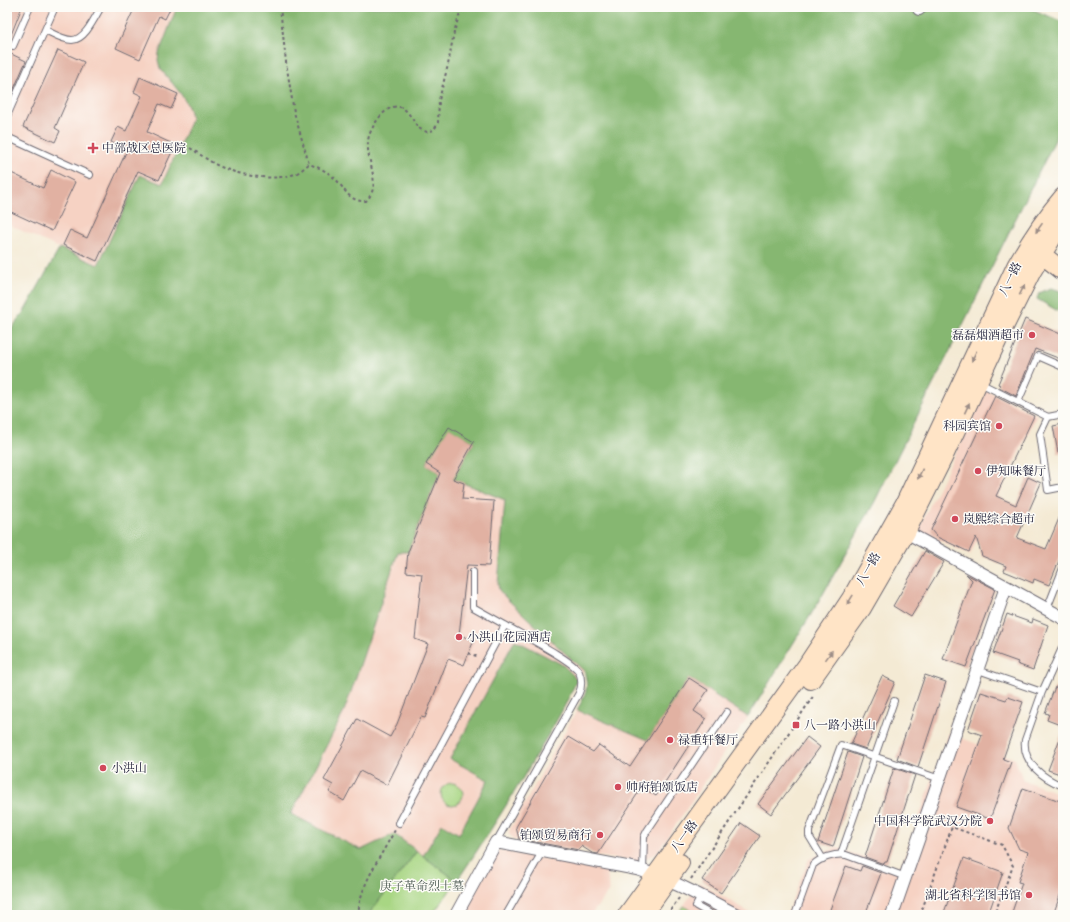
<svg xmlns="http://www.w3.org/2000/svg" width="1070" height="922" font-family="Cardo,'Noto Serif SC',serif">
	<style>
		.built { fill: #f6d2c3 }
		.green { fill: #a8d683; stroke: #657c5f }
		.forest { fill: #86b771; stroke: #546c56 }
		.building { fill: #e1b1a2 }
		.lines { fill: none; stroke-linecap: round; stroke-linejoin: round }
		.lane-casing { stroke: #6c6871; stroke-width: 8 }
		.street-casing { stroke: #6c6871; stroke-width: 14 }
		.secondary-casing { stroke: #6c6871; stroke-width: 20 }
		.path { stroke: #6c6871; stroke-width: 2; stroke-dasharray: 3 3; stroke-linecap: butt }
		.lane { stroke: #fff; stroke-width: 6 }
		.street { stroke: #fff; stroke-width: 12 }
		.secondary { stroke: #ffe4c6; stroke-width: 18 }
		.oneway { fill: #9c8d87 }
		.poi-dot { fill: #d1495b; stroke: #fdfcf7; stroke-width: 1.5 }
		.labels { text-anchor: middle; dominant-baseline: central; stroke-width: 3; stroke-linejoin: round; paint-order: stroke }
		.poi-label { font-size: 12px; fill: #22223b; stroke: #fdfcf7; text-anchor: start }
		.street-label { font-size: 12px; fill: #22223b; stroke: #fdfcf7 }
		.park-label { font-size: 12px; fill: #4a5851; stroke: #fdfcf7 }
	</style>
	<rect width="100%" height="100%" fill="#fdfcf7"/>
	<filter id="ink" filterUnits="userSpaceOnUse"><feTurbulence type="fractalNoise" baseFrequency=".025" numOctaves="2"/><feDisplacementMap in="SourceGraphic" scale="8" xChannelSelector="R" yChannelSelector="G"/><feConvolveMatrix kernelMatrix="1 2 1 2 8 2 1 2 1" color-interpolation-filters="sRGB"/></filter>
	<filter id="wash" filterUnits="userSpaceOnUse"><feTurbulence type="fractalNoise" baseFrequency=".012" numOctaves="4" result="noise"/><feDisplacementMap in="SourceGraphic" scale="16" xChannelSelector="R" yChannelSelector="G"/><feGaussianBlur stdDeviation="0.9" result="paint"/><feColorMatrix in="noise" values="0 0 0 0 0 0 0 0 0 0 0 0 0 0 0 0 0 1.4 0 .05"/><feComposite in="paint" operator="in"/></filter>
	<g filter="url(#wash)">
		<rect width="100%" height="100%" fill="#f4ead4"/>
		<path class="built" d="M7 7H177L159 53 160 68 188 105 191 114V121L162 184 140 175 98 266 7 224Z
			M986 390 1037 415 970 555 918 530Z
			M449 427 474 442 453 479 505 500 498 584 507 599 584 671 577 679 570 698 529 769 501 813 457 881 394 834 361 850 291 815 343 714 352 689 398 552 440 473 426 464Z
			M689 678 748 717 657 853 637 862 597 856 582 846 578 852 515 840 508 833 577 710 648 740Z
			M949 733 1015 759 1023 780 1063 795V915H786L809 859 835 848H838L900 870Z
			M498 850 607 871 609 891 591 915H462Z
			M700 882 753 915H677Z"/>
		<path class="green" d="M441 794a11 11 0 1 1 22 0a11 11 0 1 1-22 0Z
			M417 851 457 881 432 915H368Z
			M684 906 696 915H677Z"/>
		<path class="forest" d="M177 7H1027L1063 22V124L874 503 818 603 748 717 689 678 648 740 577 710C585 695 590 689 584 671L507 599 499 590 498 584 505 500 453 479 474 442 449 428 426 464 440 473 408 552H398L352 689 343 714 291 814 361 850 394 834 417 851 368 915H7V335L25 310 60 248 98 265 140 175 162 184 191 120C191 101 171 83 160 68L158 60 159 53Z
			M1051 288 1058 290 1063 293V314L1037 299 1039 293Z
			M515 640 563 665 577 679C567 705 552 728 538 752 513 796 485 839 457 881L423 856 442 824 459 834 488 780 450 759Z"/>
		<g id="blocks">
			<path class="building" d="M7 7H22L9 40H7Z
				M135 7H171L165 19 159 16 140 59 116 48Z
				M58 50 84 62 55 128 60 131 55 142 23 127Z
				M7 52 26 61 7 105Z
				M140 77 178 94 171 109 159 104 147 132 175 145 159 180 138 171 97 261 63 245 70 230 87 238 127 150 111 142 118 127 126 131 142 96 134 92Z
				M51 170 75 182 52 231 7 210V171L43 188Z
				M1025 319 1063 335V360L1035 349 1016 396 999 387 1000 385 998 384Z
				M995 396 1034 416 996 496 1016 505 1028 477 1041 483 1017 538 1046 549 1063 509V551L1049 585 1034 579 1033 583 1004 571 1006 566 982 556 976 537 969 552 937 537 931 530Z
				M1063 424V453H1058L1053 426Z
				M449 427 474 442 453 479 464 483 462 499 494 501 489 566 467 565 459 635 474 640 464 665 448 659 425 718 421 717 387 785 360 771 344 801 329 792 333 785 324 780 357 719 390 737 397 724 428 644 415 639 422 574 406 572 408 552 440 473 426 464Z
				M925 551 944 562 911 617 893 606Z
				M966 574 995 589 966 667 943 659 972 580Z
				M1007 614 1032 623 1033 619 1048 625 1033 670 1017 664 1018 662 993 653Z
				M925 675 946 682 918 767 897 759Z
				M882 676 895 682 866 749 851 744Z
				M689 678 708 690 694 711 706 719 656 796 642 787 598 854 592 853 581 846 579 850 519 839 516 827 568 737 593 752 599 745 630 767Z
				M1055 687 1063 689V726L1047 720 1049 714 1045 713Z
				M981 692 1006 700 1008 697 1023 702 1003 759 1011 762 990 819 956 807 982 735 968 730Z
				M1062 733H1063V775L1048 770Z
				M807 737 820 747 771 814 758 804Z
				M848 752 862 757 833 847 818 842Z
				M894 768 915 775 887 862H885L884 864 865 857Z
				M1023 788 1063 802V887L1053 915H1011L1022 883 1018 882 1028 852 1019 849 1009 828Z
				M741 823 760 836 721 893 702 880Z
				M964 858 1003 872 988 915H943Z
				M846 866 860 871 862 866 881 873 865 915H828Z"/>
		</g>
	</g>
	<g filter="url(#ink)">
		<use href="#blocks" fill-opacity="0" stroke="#6c6871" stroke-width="1"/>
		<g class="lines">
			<g class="lane-casing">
				<path id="lane" d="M45 30C52 33 63 40 72 40 85 40 95 17 101 7
					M7 44 13 46 30 7
					M7 116 55 7
					M7 137 90 175
					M980 383 1048 417 1063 414
					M1018 402 1038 356 1063 367
					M1048 417 1040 434 1048 490 1063 487
					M473 572V607L505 625
					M1047 609 1063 568
					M1063 646 1042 692 1025 740C1022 763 1044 779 1063 786
					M978 670 1042 692
					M399 823 505 625C520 634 573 660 579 672 582 678 582 687 579 693L496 842
					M841 854 894 701
					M823 859 809 836V831L841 745 940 779
					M643 871 644 837 647 831 727 712
					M701 896 696 906 712 915
					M506 915 542 852
					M795 915 813 865C820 858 836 853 846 855L906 877"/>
			</g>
			<g class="street-casing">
				<path id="street" d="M919 9 920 7
					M906 532 1063 618
					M456 915 496 842 637 869C673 880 704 898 737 915
					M892 915 1006 587"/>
			</g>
			<g class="secondary-casing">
				<path id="secondary" d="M1032 247 1063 271
					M811 680 862 608 906 532 943 458 1001 333 1032 271 1063 220
					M627 915 807 665 852 597 905 503 1016 266C1030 241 1045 218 1063 197
					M643 915 680 863"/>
			</g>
			<path class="path" d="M280 7 286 62 294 112 309 164
				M190 148C198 153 205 158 213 163 234 175 274 183 297 173 301 171 305 167 309 164 317 167 325 170 332 176 345 186 346 202 366 201 383 184 366 163 368 142 368 130 386 102 400 107 409 110 413 122 419 128 421 130 425 131 427 132L434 130 438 123 439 100 448 65 454 32 462 7
				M468 653 479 657
				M691 879 814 695
				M359 915C356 891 384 851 395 830
				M667 915 679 898
				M920 915 952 827 1002 845 1013 866 994 915"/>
			<use href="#lane" class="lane"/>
			<use href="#street" class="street"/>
			<use href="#secondary" class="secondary"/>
		</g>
		<defs><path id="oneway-solid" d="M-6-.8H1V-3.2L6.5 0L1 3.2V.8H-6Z"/></defs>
		<g class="oneway">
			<use href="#oneway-solid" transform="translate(1039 228) rotate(125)"/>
			<use href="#oneway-solid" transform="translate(1022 290) rotate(-64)"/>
			<use href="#oneway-solid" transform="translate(974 356) rotate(115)"/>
			<use href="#oneway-solid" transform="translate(967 408) rotate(-65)"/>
			<use href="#oneway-solid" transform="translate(920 474) rotate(115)"/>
			<use href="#oneway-solid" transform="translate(850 600) rotate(122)"/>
			<use href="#oneway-solid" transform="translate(829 655) rotate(-54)"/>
		</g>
	</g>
	<g class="poi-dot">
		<path d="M91 142h4v4h4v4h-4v4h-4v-4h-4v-4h4z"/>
		<circle cx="1032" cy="335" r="4"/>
		<circle cx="999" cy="426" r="4"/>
		<circle cx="978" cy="471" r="4"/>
		<circle cx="955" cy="519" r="4"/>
		<circle cx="459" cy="637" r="4"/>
		<rect x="792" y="721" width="8" height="8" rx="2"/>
		<circle cx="670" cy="740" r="4"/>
		<circle cx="103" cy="768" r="4"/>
		<circle cx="618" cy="787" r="4"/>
		<circle cx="990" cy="821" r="4"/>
		<circle cx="600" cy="835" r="4"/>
		<circle cx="1029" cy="895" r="4"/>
	</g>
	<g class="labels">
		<g class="poi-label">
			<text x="102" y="148">中部战区总医院</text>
			<text x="1024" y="335" text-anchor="end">磊磊烟酒超市</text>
			<text x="991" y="426" text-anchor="end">科园宾馆</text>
			<text x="986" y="471">伊知味餐厅</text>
			<text x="963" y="519">岚熙综合超市</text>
			<text x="467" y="637">小洪山花园酒店</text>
			<text x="804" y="725">八一路小洪山</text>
			<text x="678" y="740">禄重轩餐厅</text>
			<text x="111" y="768">小洪山</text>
			<text x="626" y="787">帅府铂颂饭店</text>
			<text x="982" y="821" text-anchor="end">中国科学院武汉分院</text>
			<text x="592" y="835" text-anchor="end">铂颂贸易商行</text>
			<text x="1021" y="895" text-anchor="end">湖北省科学图书馆</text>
		</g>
		<g class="street-label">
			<text transform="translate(1010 279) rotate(-64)">八一路</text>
			<text transform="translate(868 569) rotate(-60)">八一路</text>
			<text transform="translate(684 836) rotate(-54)">八一路</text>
		</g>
		<g class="park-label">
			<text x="422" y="886">庚子革命烈士墓</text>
		</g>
	</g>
	<rect width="1070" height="922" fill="none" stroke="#fdfcf7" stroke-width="24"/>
</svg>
